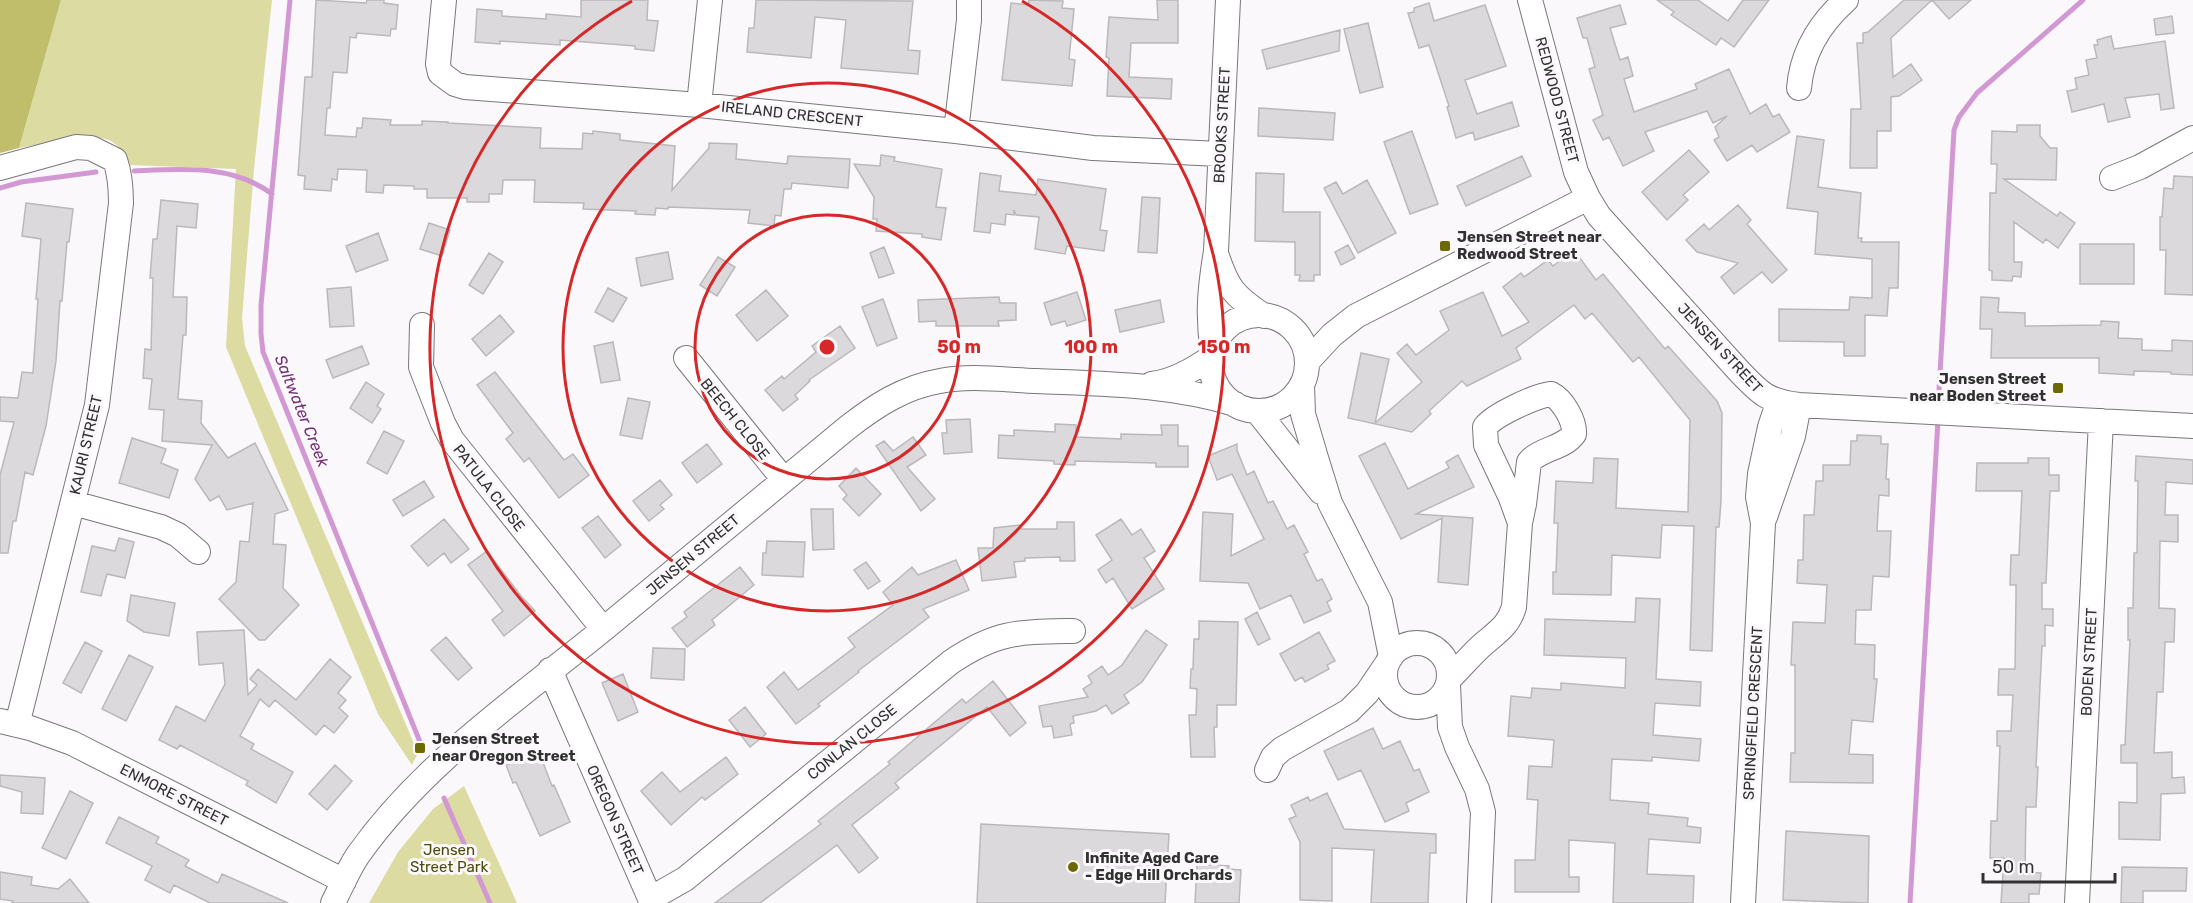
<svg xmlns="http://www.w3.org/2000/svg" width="2193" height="903" font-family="Rubik,sans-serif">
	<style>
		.green { fill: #dcdba2 }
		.forest { fill: #c0bd6b }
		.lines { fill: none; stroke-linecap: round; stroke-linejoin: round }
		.stream { stroke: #d298d3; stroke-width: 5 }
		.building { fill: #dcd9dc; stroke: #bab8ba; stroke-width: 1.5 }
		.minor-casing { stroke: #7a777a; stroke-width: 26 }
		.minor { stroke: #fff; stroke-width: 24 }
		.ring { fill: none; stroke: #d62828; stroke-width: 3 }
		.poi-dot { fill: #6d6801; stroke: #faf8fa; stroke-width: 2 }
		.labels { text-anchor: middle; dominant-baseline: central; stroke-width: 6; stroke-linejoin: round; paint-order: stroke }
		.street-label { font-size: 15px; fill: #323132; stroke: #faf8fa }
		.poi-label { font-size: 15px; font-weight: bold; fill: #323132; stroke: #faf8fa; text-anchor: start }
		.park-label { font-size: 15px; fill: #4d4a09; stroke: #faf8fa }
		.water-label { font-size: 16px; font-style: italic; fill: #742f76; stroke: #faf8fa }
		.centre { fill: #d62828; stroke: #faf8fa; stroke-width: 3 }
		.ring-label { font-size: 18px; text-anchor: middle; font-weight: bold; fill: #d62828; stroke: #faf8fa; stroke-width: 6; stroke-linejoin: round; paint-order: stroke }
	</style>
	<rect width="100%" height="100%" fill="#faf8fa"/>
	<path class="green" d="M61 0H272L254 169 242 318 245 346 418 753 412 765 378 714 226 347 236 169 130 165C125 157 119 144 109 140 91 133 40 145 19 148Z
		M464 786 517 903H369L398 852 433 809Z"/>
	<path class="forest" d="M0 0H61L19 148 0 153Z"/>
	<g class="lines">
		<path class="stream" d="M290 0 261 305V334L263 352 420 742
			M134 171C181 169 232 164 272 194
			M0 188 21 182 96 172
			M1938 408 1954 130 1959 117 1977 93 2083 0
			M444 798 490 903
			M1910 903 1938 420"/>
	</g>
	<path class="building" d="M316 0 366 3 367 0H384V3L398 5 396 29H391L390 36 357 33 356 38 350 37 347 73 333 72 330 108H327L325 135 356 137 357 128H362L363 118 391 120 390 125H422V121L448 122V123L541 128 540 148 582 149 583 133 593 134V131L620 134V140L675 146 672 190 709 148V143L737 144 736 159 787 164 788 156 850 159 848 188 792 183 791 189H784L781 216 775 215 774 226 748 223 750 210 668 207V209L656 208 655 215 635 214 636 211 583 209 584 203 534 202 535 180H503L502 194H489V202H467V198H427V189H414V186L384 185 383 193 366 192 367 170 338 169 337 180 332 179 331 191 304 189 305 176 298 175 305 77H312Z
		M581 0H648L647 20 658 21 654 51 635 49V46L560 40V45L500 41V44L475 42 477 9 502 11V16L546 19V14L581 17Z
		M756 0 913 1 908 50 920 51 918 74 841 68 846 20 815 17 811 58 747 52 749 28H754Z
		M1029 0 1063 1 1062 8 1074 9 1069 59 1075 60 1072 86 1002 80 1011 3 1028 5Z
		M1157 0H1178V43H1131L1129 77 1172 79 1171 99 1107 96 1109 58 1106 57 1109 17 1158 20Z
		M1657 0H1698L1728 21 1743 0H1769L1734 47 1721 38 1716 45 1671 15 1674 12Z
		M1904 0H1971L1949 19 1932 0 1891 38 1893 77 1911 64 1922 80 1899 96 1891 97V131H1877V168H1850L1851 109H1861L1857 43H1863V33L1868 32Z
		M1429 3 1434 21 1485 5 1506 66 1465 80 1477 114 1512 102 1519 126 1475 140 1473 132 1456 138 1447 107 1449 106 1429 45 1419 48 1408 13 1414 12V8Z
		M1620 5 1626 24 1610 28 1620 60 1628 57 1633 76 1624 79 1634 112 1697 89 1695 84 1729 69 1750 114 1766 104 1773 117 1779 114 1790 132 1757 152 1752 145 1727 161 1714 140 1719 137 1715 127 1727 116 1713 123 1707 111 1645 132 1654 151 1623 166 1609 137 1603 140 1593 120 1603 115 1589 69 1595 67 1587 38H1583L1577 18Z
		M2172 16 2174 33 2156 35 2154 19Z
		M1368 23 1383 87 1360 93 1344 29Z
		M1340 30 1339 51 1267 69 1262 50Z
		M2111 36 2114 49 2165 41 2174 108 2161 110 2159 94 2125 98 2130 117 2108 122 2104 104 2072 112 2067 91 2077 89 2075 78 2089 75 2086 60 2097 58 2094 45H2098L2097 40Z
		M1259 108 1335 113 1333 140 1258 136Z
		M2017 125H2040V136L2050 148H2057L2056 180 2004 179 2057 216 2060 212 2075 223 2058 248 2046 239 2043 243 2014 222V262H2022L2021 277 2013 276 2012 281 1992 280V271L1989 270 1990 193H1996L1997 164H1991L1992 131 2017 132Z
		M1412 131 1438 204 1410 214 1384 142Z
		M1797 136 1824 140 1818 187 1861 193 1858 238H1862L1861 242H1899L1898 288H1889L1887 316 1865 315V356H1844V342L1779 341V309L1849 310 1850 297 1872 298V259L1815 254 1818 212 1787 208Z
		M1689 150 1709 172 1683 195 1688 200 1667 220 1642 192Z
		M881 155 895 157 894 161 942 169 936 207 946 208 941 240 922 237V234L876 231 877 219H873L874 197 854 164 880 166Z
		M1522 156 1531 176 1466 206 1457 186Z
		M980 173 1001 176 999 191 1036 195 1038 179 1106 189 1100 230 1107 231 1104 251 1067 246 1065 254 1035 249 1039 217 1016 215 1014 210V215L1006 214 1005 225 991 223 990 233 974 231Z
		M1256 173 1284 174 1283 212H1320V275H1314V281H1299L1300 275H1295V242L1255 241Z
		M2174 176 2193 177V295L2165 294 2166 250H2160V217H2162L2164 188 2173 189Z
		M1367 180 1396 233 1358 253 1324 188 1336 182 1343 194Z
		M1142 197 1160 198 1157 253 1138 252Z
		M161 200 198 204 196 228 177 226 173 297H187L186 335H183L178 399 202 401 201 423 228 458 255 443 288 510 275 514 273 544 286 545 283 588 299 605 265 640H259L219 599 236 582 240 541 249 542 253 503 227 510 219 496 210 501 195 479 212 445 162 441 164 410 149 409 152 379 143 378 145 349 151 350 153 278H150L153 239H157Z
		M26 203 73 209 69 242H67L62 301H60L56 361 46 426 33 475 25 472 16 521H13L8 553H0V475L14 422 0 421V397L18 398 22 372 33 373 38 299H36L41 239 22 236Z
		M1738 205 1751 220 1747 224 1787 270 1772 283 1762 272 1734 294 1721 277 1738 263 1697 252 1686 240 1704 224 1709 230Z
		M429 223 450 230 442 256 420 249Z
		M378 233 388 260 356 272 346 246Z
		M2080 244H2134V284H2080Z
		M1348 245 1355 258 1341 265 1335 252Z
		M884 247 894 273 879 278 870 253Z
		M1574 250 1596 280 1603 274 1665 349 1668 346 1717 401 1722 413 1721 501 1719 527H1716L1712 651 1690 650 1694 526 1662 525 1660 558 1612 555 1611 595 1553 594V572H1556L1558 523H1554L1556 481 1593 483 1594 458 1618 459 1616 508 1688 512 1690 420 1639 357 1633 362 1592 313 1585 319 1574 305 1516 348 1521 359 1467 386 1462 381 1429 411 1431 414 1412 432 1348 418 1361 353 1389 359 1375 423 1422 382 1397 353 1407 344 1416 355 1449 330 1440 311 1483 292 1502 336 1529 322 1503 287 1521 273 1524 277 1548 260 1553 266Z
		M668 252 673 279 641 286 636 258Z
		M489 253 503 262 483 294 469 285Z
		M718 257 735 267 717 296 700 285Z
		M351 287 354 326 330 327 327 289Z
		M608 288 627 298 613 322 595 312Z
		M766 290 788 316 757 341 736 315Z
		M1077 292 1086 320 1067 326 1065 321 1051 325 1044 303Z
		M999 297 1000 303H1016V320L998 321 999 326H936V321L919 322 918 300Z
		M1981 297 1999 298 1998 312 2025 313V326L2101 325V321L2119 322 2118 338 2142 339V350L2172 351V340L2193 341V375L2171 374V372L2134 371V375L2099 373V358H1991L1992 329H1980Z
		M883 299 897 338 877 346 862 307Z
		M1160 300 1164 322 1120 332 1115 310Z
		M500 315 514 332 486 356 472 339Z
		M840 326 855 348 809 380 810 381 795 395 798 399 783 411 765 390 782 376 784 379 816 352 812 346Z
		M613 342 620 380 601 383 594 346Z
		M362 346 369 364 333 378 326 360Z
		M495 372 564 460 573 454 589 475 559 498 529 458 524 462 506 439 513 433 477 385Z
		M366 382 384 394 377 406 381 409 372 423 350 408Z
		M628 398 650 402 642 439 620 435Z
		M970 419 972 452 944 454 942 433H947L946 420Z
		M1055 424 1076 425V437L1121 439V434L1162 435 1161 425H1178V446H1188V467H1156V463L1075 461V465L1054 464V461L998 458 999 435 1014 436V430L1055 432Z
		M384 431 404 441 387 474 367 463Z
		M1857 435 1881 436V444H1888L1886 479H1889V496L1879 495 1877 531H1891L1889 577 1873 576 1871 610H1856L1855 644 1875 645 1874 679H1877L1873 722 1852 720 1849 754 1873 755V783L1790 782 1791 753H1795V665H1791L1793 622 1825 623 1827 585 1797 583 1798 560H1803L1804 515H1814L1816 481H1823V465H1850L1851 441H1857Z
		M913 437 926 455 907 467 935 499 921 511 876 446 884 441 893 451Z
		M132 438 166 449 161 463 178 470 169 498 119 483Z
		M1385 443 1408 489 1449 468 1446 462 1458 455 1474 487 1416 514 1473 518 1468 585 1438 582 1442 518 1401 539 1359 456Z
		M707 444 722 464 697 483 682 463Z
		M1237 444V450L1247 475 1254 471 1268 503 1273 501 1287 529 1294 525 1308 552 1304 554 1317 581 1322 579 1332 599 1327 602 1331 611 1304 623 1291 595 1260 609 1248 583 1200 581 1203 512 1233 514 1231 556 1264 539 1232 474 1217 480 1208 456Z
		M2136 456 2193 460V484L2166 482 2165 515H2178V542L2160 541 2159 608 2175 609 2174 642H2165L2163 692H2157L2154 753 2172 752V778L2184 777 2185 793 2161 794 2160 840 2119 839V802L2137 803V763H2121V745H2125L2127 702 2130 640H2128V608H2133L2134 553H2137L2138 481H2135Z
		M2028 458H2049V475H2059V491H2050L2046 583H2042V609H2053V626L2045 625V646H2042L2036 767H2038L2036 807H2026L2025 872 2041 873 2039 894H2029V903H2001L2004 858H1990L1991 821H1997L2000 746H1997V731H2011L2013 695H1998L1999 669H2015L2016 596V585H2010L2011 555H2019L2022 491H1976L1977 463H2028Z
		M856 468 881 494 859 516 843 499 847 495 839 486Z
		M660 480 672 495 660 505 664 509 649 521 633 501Z
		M424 481 434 497 403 516 393 500Z
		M811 509H833L834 549 813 550Z
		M598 516 621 545 605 558 582 528Z
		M444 519 469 549 451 563 444 553 428 566 411 546Z
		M1121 519 1132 535 1141 529 1155 551 1144 558 1164 589 1132 609 1113 578 1106 583 1098 570 1112 560 1096 535Z
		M1057 522H1074L1075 561H1060V557L1025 558V561L1014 562 1016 577 982 581 978 548H993L994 528 1020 525 1021 529H1057Z
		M119 538 134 542 125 578 107 574 101 596 81 592 92 546 115 551Z
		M767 541 805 542 803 577 762 575 763 553H766Z
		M487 551 521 596 535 611 504 636 492 620 503 611 468 565Z
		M956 560 969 590 923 609 929 617 858 671 859 672 818 704 820 706 796 724 767 687 784 672 798 690 855 647 848 638 893 605 883 592 912 567 918 575Z
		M866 562 880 581 868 589 854 570Z
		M740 567 754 585 712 620 715 625 687 647 672 628 687 617 684 612Z
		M131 595 175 603 169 636 144 632 127 621Z
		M1636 598 1660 599 1656 679 1701 682 1700 706 1655 703 1653 735 1701 739 1699 761 1652 757V761L1612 759 1610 800 1649 803 1648 814 1688 818 1687 826 1701 828 1700 843 1649 839 1647 874 1694 876 1693 903H1613L1615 843 1569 840V877H1579V892H1515V860H1535L1538 800 1527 799 1529 766 1552 767 1554 740 1508 736 1511 696 1531 698 1532 688 1561 690V683L1625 688 1626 658 1544 655 1545 619 1635 622Z
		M1257 612 1270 639 1258 645 1245 619Z
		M1199 621 1238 622 1236 705H1217V727H1214L1215 757H1191L1189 715H1196L1197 689 1190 688 1191 669H1193L1194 639H1199Z
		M244 630 248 695 257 685 250 679 258 669 296 700 330 659 351 677 338 693 346 700 339 708 348 716 334 733 324 725 316 735 275 700 269 707 260 699 240 736 254 744 251 749 293 772 276 803 246 785 248 781 180 745 177 749 159 740 176 706 205 721 225 684 223 663 199 665 197 632Z
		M1146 630 1167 645 1142 682 1124 695 1129 703 1112 714 1106 705 1096 711 1073 716 1074 723 1070 724 1072 735 1054 738 1052 726 1043 727 1039 706 1088 697 1083 689 1092 683 1088 676 1102 666 1108 675 1122 665Z
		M1319 632 1335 661 1327 665 1329 669 1305 682 1302 677 1295 681 1280 654Z
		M446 637 472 668 458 680 431 650Z
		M85 642 102 651 81 693 63 683Z
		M653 648 685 649 684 680 651 678Z
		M129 655 153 667 126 721 102 709Z
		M623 674 638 712 618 721 602 683Z
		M993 681 1026 723 1010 736 987 707 895 783 899 788 852 825 878 858 859 873 837 845 760 903H715L821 824 818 821 890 764 888 762 962 699 966 703Z
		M745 707 766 734 750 747 729 720Z
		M1373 728 1383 749 1400 741 1414 771 1419 769 1429 792 1406 803 1409 811 1385 822 1361 770 1338 780 1324 751Z
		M539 752 552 786 554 785 570 822 540 836 516 782 513 783 506 765Z
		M726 757 738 774 705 800 702 797 671 825 641 791 662 772 680 792Z
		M335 765 352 781 327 810 309 794Z
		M0 775 45 778 43 814 21 813 22 792 0 786Z
		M70 791 93 803 66 859 42 848Z
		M1327 793 1344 829 1436 834V853H1430L1428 903H1371L1374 850 1332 848V901L1300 900V842L1289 819 1296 816 1291 805 1308 797 1310 801Z
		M119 817 159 837 156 843 189 860 185 866 218 883 222 874 288 903H210L174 885 170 893 145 880 152 866 106 843Z
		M981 824 1169 834 1165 903H977Z
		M1786 831 1869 836 1868 903 1783 900Z
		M1197 864 1229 866 1228 869 1241 870 1239 903H1195Z
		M2122 867 2187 868 2186 891H2143V903H2121Z
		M0 872 32 877 31 885 58 889 70 879 89 903H12L13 901 0 899Z"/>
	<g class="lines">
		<g class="minor-casing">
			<path id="minor" d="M444 0 438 64 440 73 455 84 465 87 699 105 956 131 1093 148 1220 154
				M1530 0 1576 172 1588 198 1599 216 1738 370C1760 393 1766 401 1799 405L2193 426
				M1799 88C1802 52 1819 24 1846 0
				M699 105 710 0
				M956 131 969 20V0
				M0 168 76 147 91 148 115 160C120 174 121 188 121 203L97 405 17 725
				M2112 178 2140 167 2193 138
				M1216 253C1227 288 1234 296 1264 316
				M1211 363a48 48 0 1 1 96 0a48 48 0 1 1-96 0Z
				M422 325 421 367 443 423 452 440 603 629
				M1213 352C1207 316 1210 287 1216 251L1228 0
				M686 358 784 480
				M1307 362 1332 335 1356 316 1588 198
				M1152 384C1175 381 1194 369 1212 357
				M1302 385 1303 414 1316 458 1330 503 1380 602 1391 657
				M1257 411 1321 492
				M73 503 161 527 178 535 198 552
				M1765 517 1793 436 1799 405
				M1385 675a32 32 0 1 1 64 0a32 32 0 1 1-64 0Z
				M550 670 652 903
				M1449 679C1462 667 1473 652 1487 641 1500 630 1509 624 1514 607L1520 523 1524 504 1529 462C1541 448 1563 449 1574 434 1575 421 1563 400 1551 394 1535 396 1494 415 1485 427L1486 445 1511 498 1520 523
				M1448 685 1450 727 1457 747 1477 789 1483 812 1479 903
				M0 721 30 728 72 743 344 881
				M1267 770 1273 757 1282 749 1349 711 1367 693 1388 662
				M650 899 685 879 951 662C997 631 1019 632 1073 631
				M333 903C341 887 348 870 358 855 423 763 519 698 605 628 686 562 766 494 847 428 875 406 904 387 940 381 971 375 1004 380 1036 381 1103 384 1170 384 1235 404
				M1743 903 1763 523 1758 497 1760 474 1770 427 1778 403
				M2077 903 2101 421"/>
		</g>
		<use href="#minor" class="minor"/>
	</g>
	<g class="ring">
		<circle cx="827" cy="347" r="132"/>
		<circle cx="827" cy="347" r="264"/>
		<path d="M1022 1A397 397 0 1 1 632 1"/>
	</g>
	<g class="poi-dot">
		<rect x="1439" y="240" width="12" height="12" rx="3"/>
		<rect x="2052" y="382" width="12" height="12" rx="3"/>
		<rect x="414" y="742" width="12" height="12" rx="3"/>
		<circle cx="1073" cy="867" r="6"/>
	</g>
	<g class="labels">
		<g class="street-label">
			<text transform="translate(1557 100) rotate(75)">REDWOOD STREET</text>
			<text transform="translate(792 114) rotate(6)">IRELAND CRESCENT</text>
			<text transform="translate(1222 125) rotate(-87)">BROOKS STREET</text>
			<text transform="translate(1720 348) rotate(47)">JENSEN STREET</text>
			<text transform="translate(735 419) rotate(51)">BEECH CLOSE</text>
			<text transform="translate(86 445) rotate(-77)">KAURI STREET</text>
			<text transform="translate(489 488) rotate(52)">PATULA CLOSE</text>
			<text transform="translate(693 555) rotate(-40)">JENSEN STREET</text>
			<text transform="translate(2089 662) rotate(-87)">BODEN STREET</text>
			<text transform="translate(1753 713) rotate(-87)">SPRINGFIELD CRESCENT</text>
			<text transform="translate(852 742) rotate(-39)">CONLAN CLOSE</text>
			<text transform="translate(174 795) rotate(27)">ENMORE STREET</text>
			<text transform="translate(615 820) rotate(66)">OREGON STREET</text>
		</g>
		<g class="poi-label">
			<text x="1457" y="237">Jensen Street near<tspan x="1457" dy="17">Redwood Street</tspan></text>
			<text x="2046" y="379" text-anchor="end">Jensen Street<tspan x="2046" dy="17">near Boden Street</tspan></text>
			<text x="432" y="739">Jensen Street<tspan x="432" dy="17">near Oregon Street</tspan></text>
			<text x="1085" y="858">Infinite Aged Care<tspan x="1085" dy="17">- Edge Hill Orchards</tspan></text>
		</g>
		<g class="park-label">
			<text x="449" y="850">Jensen<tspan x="449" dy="17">Street Park</tspan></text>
		</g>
		<g class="water-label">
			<text transform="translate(302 411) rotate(68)">Saltwater Creek</text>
		</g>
	</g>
	<circle cx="827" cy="347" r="9" class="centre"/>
	<g class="ring-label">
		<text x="959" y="353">50 m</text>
		<text x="1091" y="353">100 m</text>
		<text x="1224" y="353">150 m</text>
	</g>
	<path d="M1983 873v9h132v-9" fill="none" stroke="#323132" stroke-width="3"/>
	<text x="1992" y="873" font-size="18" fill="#323132" stroke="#faf8fa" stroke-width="4.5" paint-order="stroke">50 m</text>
</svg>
